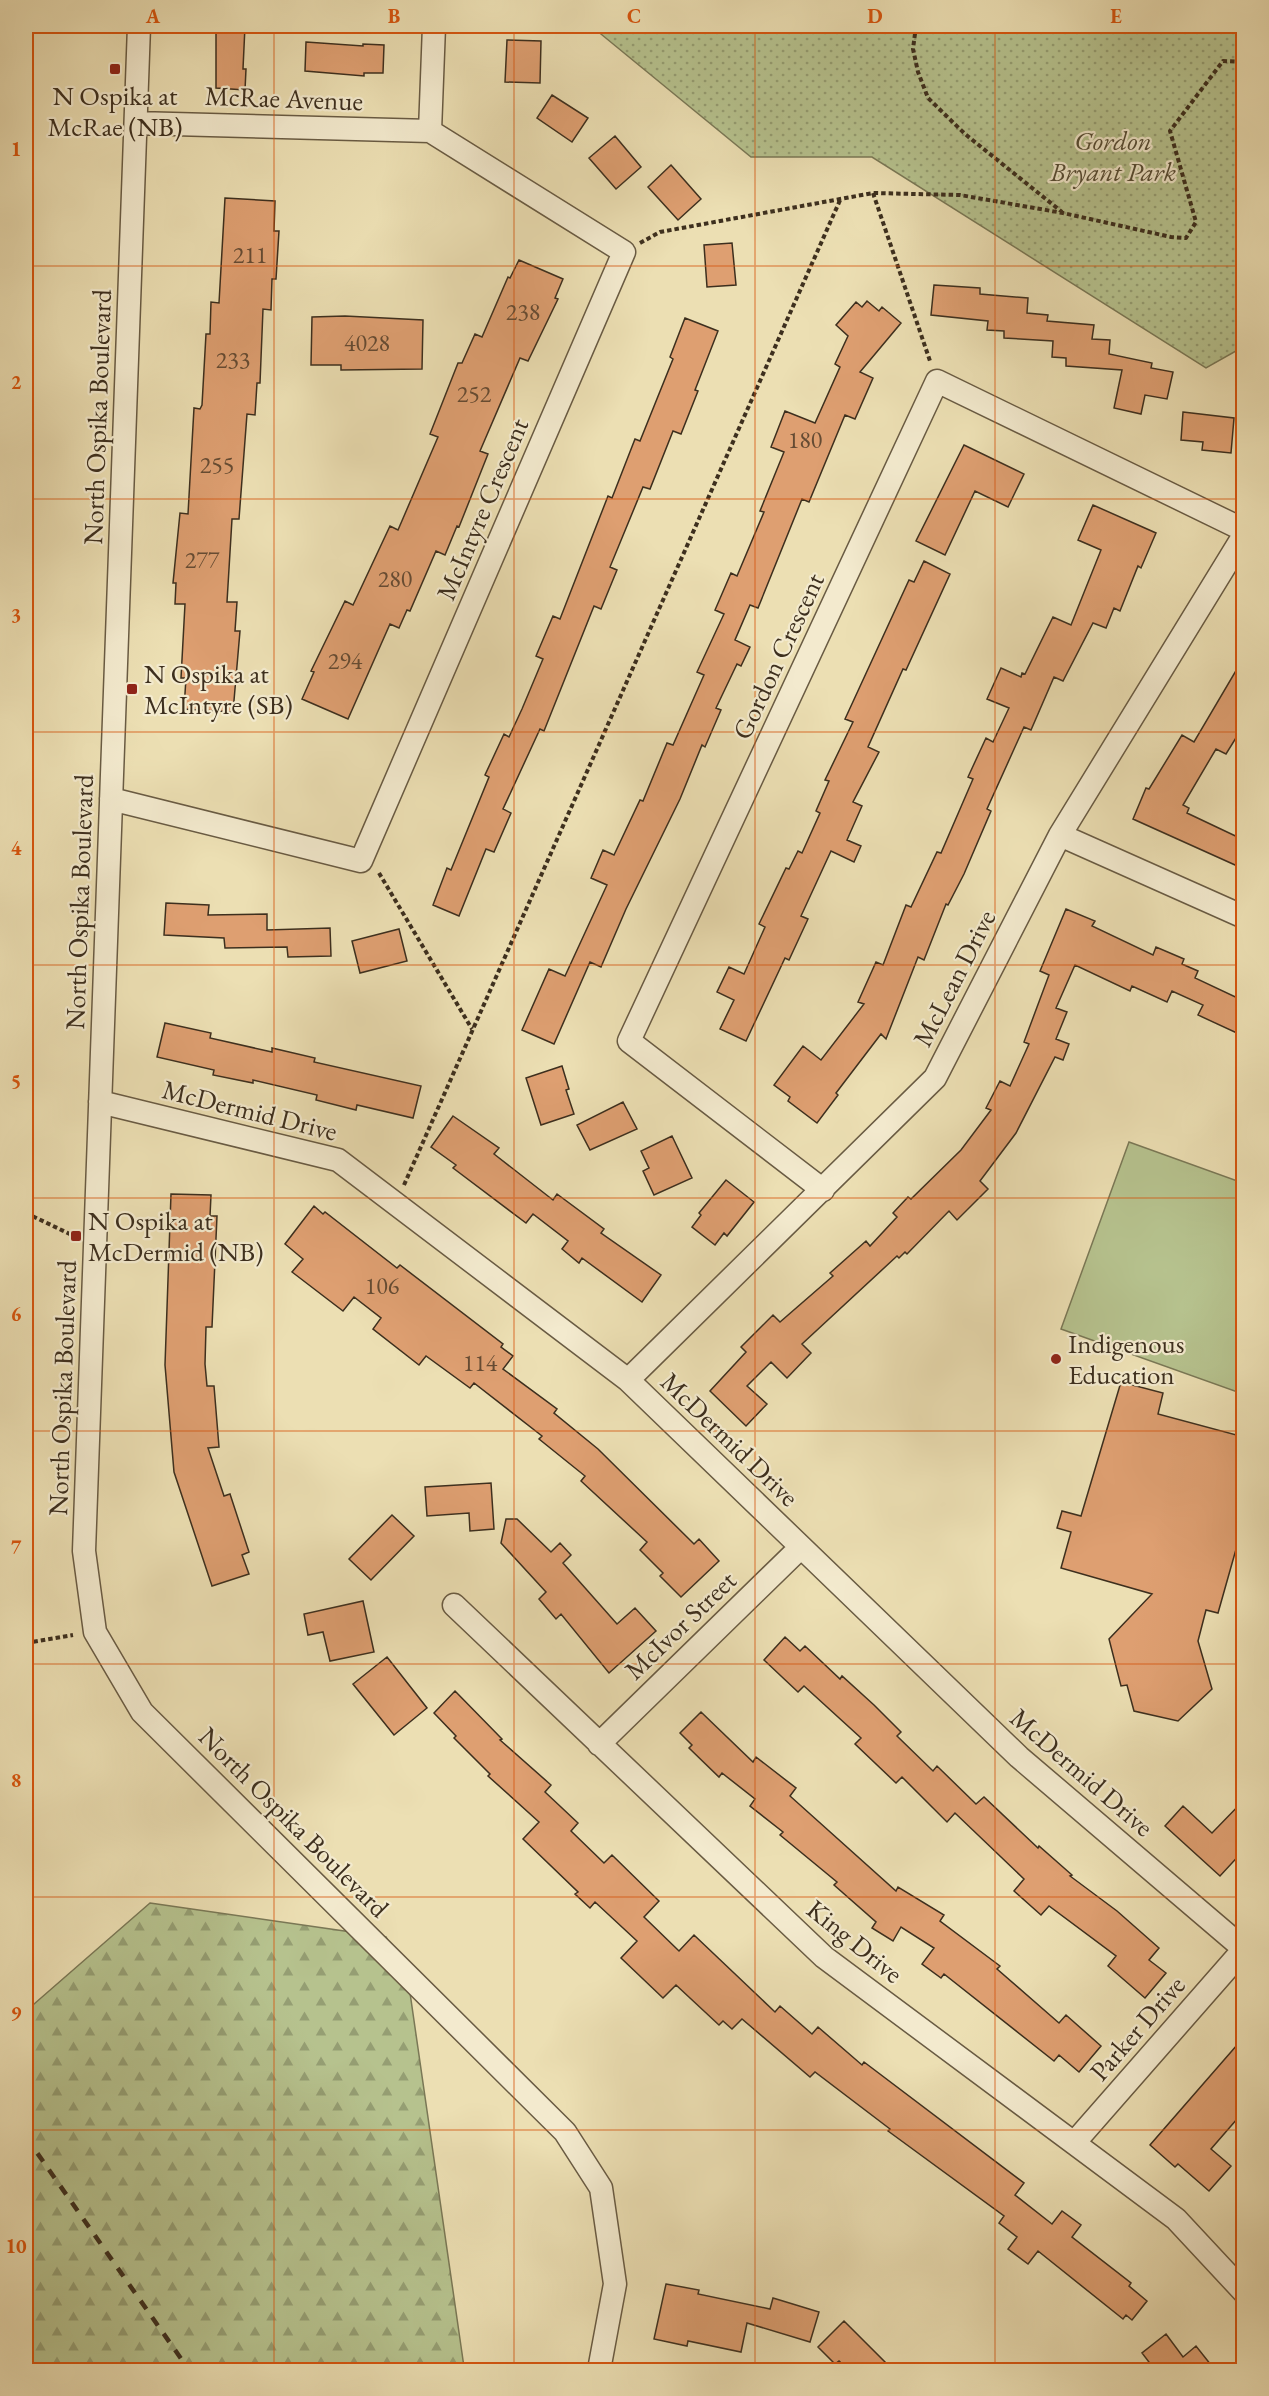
<svg xmlns="http://www.w3.org/2000/svg" width="1269" height="2396" font-family="'EB Garamond',serif">
	<style>
		.green { fill: url(#green-dots); stroke: #7a7856; stroke-width: 1.5 }
		.forest { fill: url(#forest-firs); stroke: #7a7856; stroke-width: 1.5 }
		.pitch { fill: #b6c28e; stroke: #7a7856; stroke-width: 1.5 }
		.building { fill: #de9f71; stroke: #3d2f1e; stroke-width: 1.5 }
		.lines { fill: none; stroke-linecap: round; stroke-linejoin: round }
		.minor-casing { stroke: #695b43; stroke-width: 25 }
		.path { stroke: #3d2f1e; stroke-width: 4; stroke-dasharray: 4.5 3; stroke-linecap: butt }
		.minor { stroke: #f3eace; stroke-width: 22 }
		.rail { stroke: #3d2f1e; stroke-width: 4.5; stroke-dasharray: 10 10; stroke-linecap: butt }
		.grid { fill: none; stroke: #d7550e; stroke-width: 1.5; stroke-opacity: 0.55 }
		.poi-dot { fill: #8f2418; stroke: #f3eace; stroke-width: 2 }
		.labels { text-anchor: middle; dominant-baseline: central; stroke-width: 4.5; stroke-linejoin: round; paint-order: stroke }
		.number-label { font-size: 24px; fill: #654b33 }
		.poi-label { font-size: 27px; fill: #3d2f1e; stroke: #f3eace; text-anchor: start }
		.street-label { font-size: 27px; fill: #3d2f1e; stroke: #f3eace }
		.park-label { font-size: 27px; font-style: italic; fill: #554c34; stroke: #f3eace }
		.neatline { fill: none; stroke: #d7550e; stroke-width: 2 }
		.grid-label { font-size: 20px; text-anchor: middle; font-weight: bold; fill: #d7550e }
	</style>
	<defs>
		<pattern id="green-dots" width="8" height="8" patternUnits="userSpaceOnUse" patternTransform="scale(1.5)"><rect width="8" height="8" fill="#b6c28e"/><path d="M2 2h.1M6 6h.1" fill="none" stroke="#959e73" stroke-width="1.8" stroke-linecap="round"/></pattern>
		<pattern id="forest-firs" width="22" height="20" patternUnits="userSpaceOnUse" patternTransform="scale(1.5)"><rect width="22" height="20" fill="#b6c28e"/><path d="M5 1l3.5 6h-7zM16 11l3.5 6h-7z" fill="#959e73"/></pattern>
	</defs>
	<rect width="100%" height="100%" fill="#ecdfb3"/>
	<filter id="stains"><feTurbulence type="fractalNoise" baseFrequency=".00333" numOctaves="4"/><feColorMatrix values="0 0 0 0 .2 0 0 0 0 .09 0 0 0 0 .02 0 0 0 .5 -.17"/></filter>
	<radialGradient id="worn" r=".72"><stop offset=".6" stop-color="#630" stop-opacity="0"/><stop offset="1" stop-color="#630" stop-opacity=".3"/></radialGradient>
	<path class="green" d="M596 26H1243V347L1206 368 872 157H751L596 30Z"/>
	<path class="forest" d="M150 1903 386 1937 408 1979 464 2367 459 2370H26V2011Z"/>
	<path class="pitch" d="M1129 1142 1243 1183V1394L1061 1329Z"/>
	<path class="building" d="M216 26H245L243 69H246L245 90 216 88Z
		M507 40 541 41 540 83 505 82Z
		M306 42 363 46V44L384 45 383 73H364V76L305 71Z
		M552 95 588 118 572 142 537 118Z
		M615 136 641 167 616 189 589 158Z
		M671 165 701 199 678 220 648 187Z
		M225 198 275 201 274 231H279L276 279H272L271 310 263 309 260 383H257L255 415 247 414 239 519H232L227 602H237L235 631H240L233 712 184 709 186 678H181L185 604H175L176 583H173L180 513 188 514 194 408 200 409 202 405 206 334H210L211 302 219 303Z
		M732 243 736 285 707 287 704 245Z
		M519 260 563 279 555 298 558 299 528 361 520 358 480 451 488 454 459 527 457 526 445 555 436 551 410 611 407 610 399 628 390 624 348 719 302 699 314 672 311 671 345 601 353 605 390 526 398 530 438 437 430 434 458 363H462L475 334 482 337 508 277 510 278Z
		M934 285 980 288V294L1028 298 1027 313 1048 315 1047 321 1094 325 1092 339 1110 340 1109 354 1152 363 1151 368 1173 372 1167 399 1145 395 1141 414 1114 408 1122 370 1066 366V358L1052 357 1053 341 1004 338V331L987 330 988 321 931 315Z
		M867 301 879 311 882 307 901 323 860 372 873 378 855 419 845 415 809 502 802 499 758 608 750 605 735 640 750 647 741 666 737 664 716 708 721 710 705 747 702 745 680 799 626 909 601 967 590 962 554 1044 522 1030 549 969 565 976 607 885 591 878 603 850 614 855 640 800 643 801 667 743 673 745 704 675 697 672 724 614 715 610 731 573 737 576 764 512 760 511 784 452 771 447 785 411 815 423 840 367 835 364 848 336 836 325 856 302 862 307Z
		M345 316 423 320 422 369 341 370V365H311L312 317Z
		M685 318 718 331 695 390 698 391 681 434 673 431 650 489 643 487 610 567 617 570 601 609 594 606 544 731 540 729 503 809 511 813 494 852 486 849 459 916 433 905 447 868 451 870 489 777 485 775 504 734 509 737 522 709 543 659 536 656 553 616 560 619 608 496 612 498 635 439 640 441 673 359 670 357Z
		M1183 412 1234 418 1231 453 1202 450 1203 442 1181 440Z
		M964 445 1024 474 1008 507 975 491 945 555 916 541Z
		M1093 505 1156 533 1141 568 1138 566 1120 611 1114 608 1106 628 1093 623 1063 681 1054 677 1031 730 1024 727 987 809 991 811 964 874 948 905 946 904 924 960 918 957 886 1039 881 1034 836 1093 838 1095 817 1123 788 1101 790 1097 774 1085 803 1046 821 1060 864 1004 858 1002 876 962 883 965 906 905 911 907 937 852 941 853 973 779 968 777 986 738 993 742 1009 708 987 699 1001 668 1021 677 1022 673 1025 674 1053 617 1071 625 1101 550 1078 540Z
		M924 561 950 574 906 670 903 669 868 747 879 752 853 802 862 806 847 840 861 846 854 862 831 851 801 916 808 919 789 960 785 958 746 1041 720 1029 734 1000 717 992 729 967 744 974 765 927 759 924 786 868 789 869 798 851 802 853 820 813 816 811 829 781 825 780 853 722 845 719 909 580 914 582Z
		M1244 657V725L1226 754 1216 749 1183 805 1189 808 1187 813 1244 840V869L1133 819 1146 788 1149 789 1182 735 1194 742Z
		M166 903 209 905 208 915 267 914V930L330 928 331 956 288 957 287 947 225 948 224 938 164 935Z
		M1066 909 1095 921 1092 926 1153 955 1156 947 1184 959 1182 964 1198 971 1195 978 1244 1001V1024L1239 1034 1198 1015 1203 1005 1172 991 1167 1002 1132 986 1130 991 1075 965 1056 1008 1067 1012 1056 1039 1069 1044 1063 1060 1055 1057 1016 1133 980 1181 988 1189 957 1220 949 1211 907 1254 905 1252 899 1258 897 1256 802 1344 811 1353 787 1378 771 1362 747 1386 767 1404 746 1426 710 1391 746 1352 741 1347 773 1315 780 1322 833 1276 830 1273 866 1241 870 1246 897 1217 893 1213 908 1197 911 1199 961 1150 991 1110 986 1108 1000 1081 1010 1086 1029 1044 1024 1042 1049 975 1040 971Z
		M399 929 407 961 360 973 352 941Z
		M165 1023 211 1033 210 1038 272 1052V1048L315 1058 314 1062 421 1086 413 1118 357 1105 356 1110 316 1100 317 1095 253 1080V1083L213 1075 214 1070 157 1057Z
		M562 1066 569 1089 566 1090 574 1114 541 1125 526 1078Z
		M623 1102 637 1129 590 1150 577 1125Z
		M453 1116 499 1148 494 1154 553 1200 557 1194 604 1229 601 1233 661 1275 642 1302 582 1258 579 1263 562 1249 568 1241 533 1214 526 1223 453 1168 456 1165 431 1147Z
		M672 1136 692 1178 654 1195 643 1171 649 1168 641 1151Z
		M726 1180 754 1202 727 1236 724 1233 715 1245 692 1227 701 1215 699 1213Z
		M171 1194 211 1195 210 1216H217L212 1327H206L205 1364 207 1386H214L219 1447 208 1448 224 1496 230 1494 249 1552 242 1555 249 1574 212 1586 174 1472 165 1365Z
		M314 1206 323 1214 325 1212 397 1268 400 1265 503 1344 501 1347 513 1356 503 1369 557 1409 554 1413 598 1449 694 1544 699 1539 719 1561 681 1597 660 1576 663 1573 640 1550 647 1542 581 1481 585 1476 539 1439 542 1436 474 1383 470 1388 426 1356 419 1365 373 1329 381 1318 354 1297 343 1311 292 1272 303 1259 285 1244Z
		M1121 1382 1163 1393 1158 1414 1244 1437V1521L1218 1613 1206 1610 1198 1641 1212 1689 1178 1721 1134 1711 1127 1685 1121 1686 1109 1639 1152 1594 1061 1568 1071 1532 1057 1528 1062 1511 1081 1516Z
		M491 1483 494 1529 470 1531 469 1513 427 1516 425 1487Z
		M392 1515 414 1536 371 1580 349 1559Z
		M506 1519H517L551 1552 560 1543 571 1555 563 1563 617 1624 635 1608 656 1631 609 1673 561 1614 556 1619 539 1599 546 1592 501 1543Z
		M363 1601 374 1652 330 1661 323 1632 308 1635 304 1614Z
		M785 1637 800 1651 805 1646 840 1679 842 1676 874 1705 901 1732 897 1736 933 1771 937 1766 976 1804 984 1797 1038 1848 1039 1846 1072 1875 1070 1876 1117 1911 1159 1948 1149 1960 1166 1973 1145 1998 1108 1966 1116 1956 1049 1906 1041 1915 1014 1891 1024 1879 955 1813 947 1822 902 1777 896 1783 855 1744 861 1738 804 1686 798 1692 764 1660Z
		M387 1657 427 1708 394 1735 353 1684Z
		M455 1691 502 1739 500 1740 551 1785 545 1792 578 1823 571 1831 604 1863 612 1855 659 1901 644 1917 679 1951 694 1935 775 2012 780 2006 812 2034 818 2027 862 2065 864 2062 1024 2183 1015 2195 1052 2224 1062 2211 1081 2225 1072 2237 1131 2283 1129 2286 1147 2301 1132 2320 1126 2315 1123 2319 1038 2251 1028 2264 1008 2249 1017 2237 999 2223 1004 2216 888 2131 890 2129 815 2072 810 2077 742 2019 732 2029 723 2021 719 2025 676 1985 663 1998 621 1958 637 1941 595 1902 590 1908 575 1894 578 1892 523 1839 539 1822 488 1776 490 1774 454 1738 456 1736 434 1713Z
		M701 1712 753 1762 756 1757 796 1788 790 1796 896 1891 898 1887 944 1915 940 1921 1000 1966 997 1969 1059 2023 1066 2015 1101 2046 1079 2072 1059 2055 1054 2061 944 1974 941 1978 922 1964 934 1948 901 1927 893 1941 872 1928 876 1922 834 1885 837 1882 780 1835 783 1832 750 1806 755 1799 722 1773 719 1777 689 1748 692 1745 680 1733Z
		M1244 1800V1850L1220 1876 1165 1826 1183 1806 1212 1833Z
		M1244 2037V2111L1211 2149 1231 2166 1209 2191 1178 2164 1175 2167 1150 2145Z
		M666 2284 699 2290 698 2294 770 2309 773 2298 819 2312 810 2342 747 2323 741 2352 688 2341 687 2346 654 2339Z
		M844 2321 885 2362 876 2370H849L839 2361 835 2364 818 2347Z
		M1166 2334 1183 2357 1196 2346 1215 2370H1155L1142 2353Z"/>
	<g class="lines">
		<g class="minor-casing">
			<path id="minor" d="M139 26 84 1551 95 1632 142 1712 565 2132 601 2188 615 2284 599 2370
				M430 131 434 26
				M111 799 361 861 624 252 430 131 136 123
				M1060 835 1244 917
				M100 1102 338 1160 628 1380 1019 1757 1244 1949
				M823 1190 629 1041 937 381 1244 530
				M628 1380 935 1078 1060 835 1244 535
				M454 1605 824 1957 1176 2219 1244 2292
				M599 1744 801 1547
				M1074 2143 1244 1949"/>
		</g>
		<path class="path" d="M916 26 913 49 918 72 928 98 965 134 1062 212
			M873 193 930 361
			M640 243 660 232 873 193 960 195 1063 213 1171 237 1186 238 1196 222 1170 131 1223 61 1244 62
			M379 873 472 1029
			M404 1185 841 198
			M26 1213 74 1236
			M26 1643 73 1635"/>
		<use href="#minor" class="minor"/>
		<path class="rail" d="M26 2137 189 2370"/>
	</g>
	<path class="grid" d="M274 26V2370M514 26V2370M755 26V2370M995 26V2370M26 266H1244M26 499H1244M26 732H1244M26 965H1244M26 1198H1244M26 1431H1244M26 1664H1244M26 1897H1244M26 2130H1244"/>
	<g class="poi-dot">
		<rect x="109" y="63" width="12" height="12" rx="3"/>
		<rect x="126" y="683" width="12" height="12" rx="3"/>
		<rect x="70" y="1230" width="12" height="12" rx="3"/>
		<circle cx="1056" cy="1359" r="6"/>
	</g>
	<g class="labels">
		<g class="number-label">
			<text x="250" y="254">211</text>
			<text x="523" y="311">238</text>
			<text x="367" y="342">4028</text>
			<text x="233" y="359">233</text>
			<text x="474" y="393">252</text>
			<text x="805" y="439">180</text>
			<text x="217" y="464">255</text>
			<text x="202" y="559">277</text>
			<text x="395" y="578">280</text>
			<text x="345" y="660">294</text>
			<text x="382" y="1285">106</text>
			<text x="480" y="1362">114</text>
		</g>
		<g class="poi-label">
			<text x="115" y="95" text-anchor="middle">N Ospika at<tspan x="115" dy="31">McRae (NB)</tspan></text>
			<text x="144" y="673">N Ospika at<tspan x="144" dy="31">McIntyre (SB)</tspan></text>
			<text x="88" y="1220">N Ospika at<tspan x="88" dy="31">McDermid (NB)</tspan></text>
			<text x="1068" y="1343">Indigenous<tspan x="1068" dy="31">Education</tspan></text>
		</g>
		<g class="street-label">
			<text transform="translate(284 98) rotate(2)">McRae Avenue</text>
			<text transform="translate(97 417) rotate(-88)">North Ospika Boulevard</text>
			<text transform="translate(482 509) rotate(-67)">McIntyre Crescent</text>
			<text transform="translate(778 656) rotate(-65)">Gordon Crescent</text>
			<text transform="translate(79 902) rotate(-88)">North Ospika Boulevard</text>
			<text transform="translate(954 978) rotate(-63)">McLean Drive</text>
			<text transform="translate(250 1110) rotate(14)">McDermid Drive</text>
			<text transform="translate(62 1388) rotate(-88)">North Ospika Boulevard</text>
			<text transform="translate(730 1439) rotate(44)">McDermid Drive</text>
			<text transform="translate(680 1625) rotate(-44)">McIvor Street</text>
			<text transform="translate(1082 1772) rotate(41)">McDermid Drive</text>
			<text transform="translate(294 1822) rotate(45)">North Ospika Boulevard</text>
			<text transform="translate(855 1941) rotate(39)">King Drive</text>
			<text transform="translate(1137 2028) rotate(-49)">Parker Drive</text>
		</g>
		<g class="park-label">
			<text x="1113" y="140">Gordon<tspan x="1113" dy="31">Bryant Park</tspan></text>
		</g>
	</g>
	<rect width="1269" height="2396" fill="none" stroke="#ecdfb3" stroke-width="66"/>
	<rect x="33" y="33" width="1203" height="2330" class="neatline"/>
	<g class="grid-label">
		<text x="153" y="23">A</text>
		<text x="394" y="23">B</text>
		<text x="634" y="23">C</text>
		<text x="875" y="23">D</text>
		<text x="1116" y="23">E</text>
		<text x="16" y="156">1</text>
		<text x="16" y="389">2</text>
		<text x="16" y="622">3</text>
		<text x="16" y="855">4</text>
		<text x="16" y="1088">5</text>
		<text x="16" y="1321">6</text>
		<text x="16" y="1554">7</text>
		<text x="16" y="1787">8</text>
		<text x="16" y="2020">9</text>
		<text x="16" y="2253">10</text>
	</g>
	<rect width="100%" height="100%" filter="url(#stains)"/>
	<rect width="100%" height="100%" fill="url(#worn)"/>
</svg>
